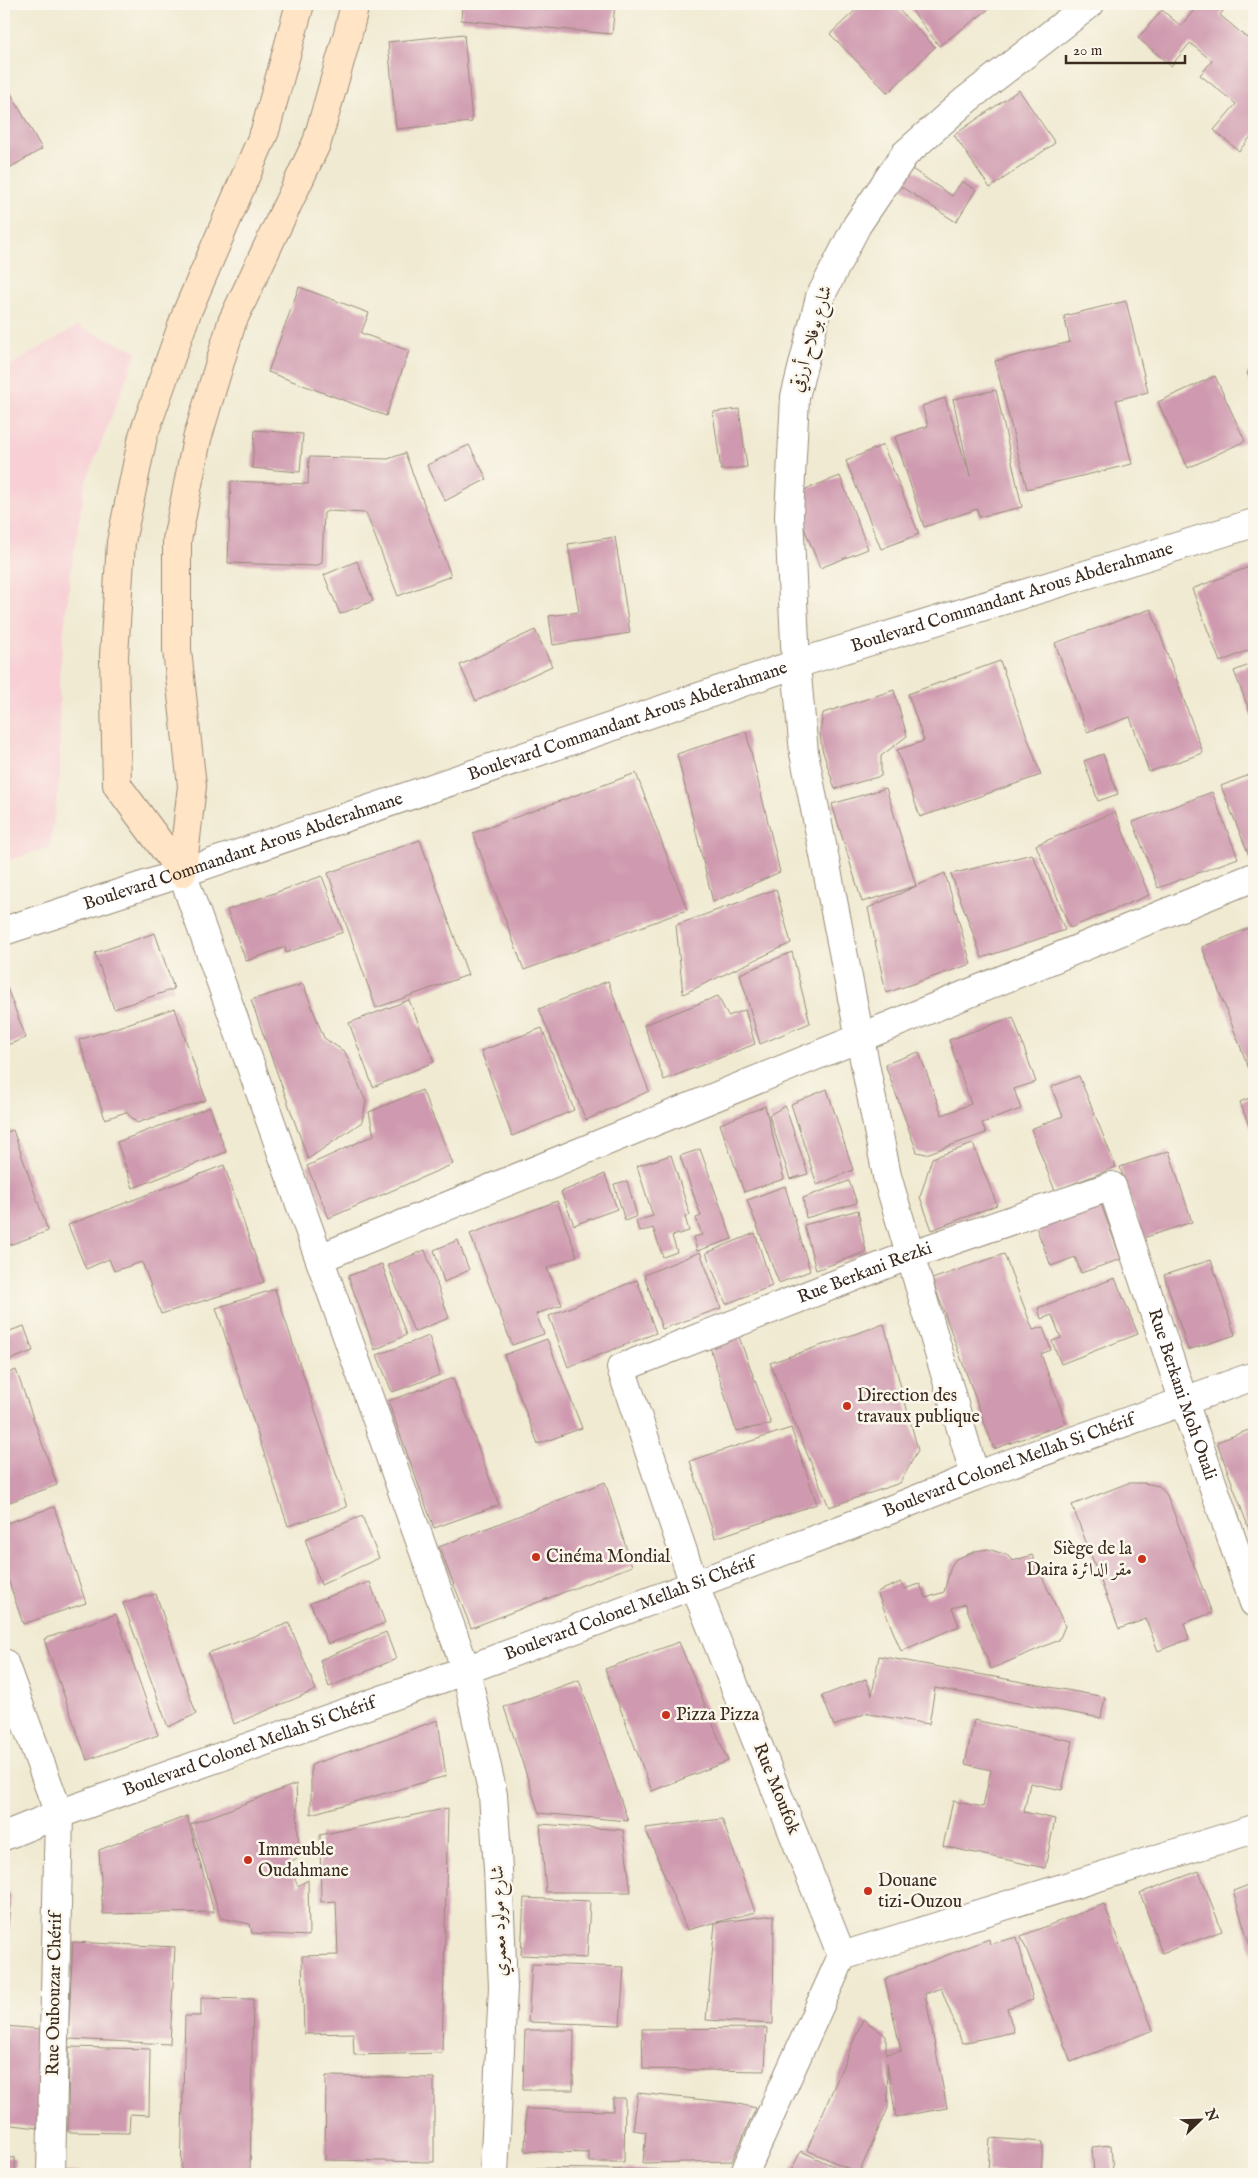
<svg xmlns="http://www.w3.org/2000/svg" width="1258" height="2178" font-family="'IM FELL English',Amiri,serif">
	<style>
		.built { fill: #f7cfd4 }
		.building { fill: #cf9aaf }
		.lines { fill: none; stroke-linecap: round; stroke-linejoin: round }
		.minor-casing { stroke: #968a78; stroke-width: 30 }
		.secondary-casing { stroke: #968a78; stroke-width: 30 }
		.minor { stroke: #fff; stroke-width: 28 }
		.secondary { stroke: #ffe4c6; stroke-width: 28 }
		.poi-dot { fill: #c8321e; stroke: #fbf7ec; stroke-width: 2 }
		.labels { text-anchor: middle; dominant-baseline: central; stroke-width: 5; stroke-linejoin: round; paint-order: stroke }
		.street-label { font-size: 18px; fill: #3b2a1e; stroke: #fbf7ec }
		.poi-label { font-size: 18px; fill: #3b2a1e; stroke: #fbf7ec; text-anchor: start }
	</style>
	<rect width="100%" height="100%" fill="#fbf7ec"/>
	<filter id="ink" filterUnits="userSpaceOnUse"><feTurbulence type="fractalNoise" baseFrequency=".02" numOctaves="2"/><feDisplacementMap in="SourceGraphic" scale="10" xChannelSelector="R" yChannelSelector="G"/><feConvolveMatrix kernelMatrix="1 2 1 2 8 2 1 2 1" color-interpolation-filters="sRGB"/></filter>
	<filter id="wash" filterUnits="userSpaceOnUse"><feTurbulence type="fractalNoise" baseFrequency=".0096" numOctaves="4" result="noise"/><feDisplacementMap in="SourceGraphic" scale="20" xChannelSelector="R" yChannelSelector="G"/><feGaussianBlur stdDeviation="1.12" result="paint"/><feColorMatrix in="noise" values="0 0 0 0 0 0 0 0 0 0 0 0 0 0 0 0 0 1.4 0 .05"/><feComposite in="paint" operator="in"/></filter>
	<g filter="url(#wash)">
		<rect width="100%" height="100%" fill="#f0ead2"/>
		<path class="built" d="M77 326 137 351 85 484 70 578 59 676 60 776 50 847 4 862V369Z"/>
		<g id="blocks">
			<path class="building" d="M462 4H615L612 34 461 20Z
				M862 4H893L935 47 888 93 830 34Z
				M907 4H996L939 46Z
				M1199 4H1224L1227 6 1220 15 1247 38 1254 29V133L1239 151 1214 130 1236 104 1200 75 1212 61 1190 43 1171 66 1138 38 1162 10 1181 26Z
				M464 34 472 122 396 129 388 42Z
				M4 81 42 149 4 171Z
				M1019 90 1055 143 990 188 954 135Z
				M912 169 952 196 962 181 976 190 956 222 900 186Z
				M299 287 369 313 361 333 409 351 386 416 268 372Z
				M1126 301 1148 392 1116 400 1132 464 1027 489 995 361 1070 342 1064 316Z
				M1254 369V389L1247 373Z
				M1215 376 1245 441 1188 468 1158 402Z
				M996 390 1022 507 979 517 977 509 924 527 895 437 928 426 922 406 945 398 970 476 953 399Z
				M739 409 747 467 721 470 713 412Z
				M255 430 303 434 300 472 252 468Z
				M469 445 487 479 445 501 427 465Z
				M883 445 919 534 881 549 846 461Z
				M405 453 451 576 398 596 366 513 328 511 324 513 322 563 315 566 228 563 231 481 308 484 309 457 388 459Z
				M840 476 868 549 820 568 791 495Z
				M615 537 630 633 553 645 549 616 579 612 568 544Z
				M357 561 373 601 340 614 324 575Z
				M1254 565V648L1220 662 1192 589Z
				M1151 609 1203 753 1149 772 1130 717 1087 732 1055 643Z
				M535 630 552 666 476 701 460 665Z
				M1000 661 1041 775 920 817 897 750 924 741 908 694Z
				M1254 663V723L1234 671Z
				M894 690 907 736 881 756V776L835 789 822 749 820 734 823 713Z
				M746 731 780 872 713 902 677 754Z
				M1103 754 1118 794 1098 801 1084 761Z
				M636 773 687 910 524 970 473 833Z
				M1254 773V856L1250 858 1221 786Z
				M886 788 916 886 862 902 832 804Z
				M1212 792 1238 858 1158 888 1133 822Z
				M1115 812 1149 895 1070 928 1036 845Z
				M420 840 468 975 376 1008 328 873Z
				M1032 854 1065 930 982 958 951 874Z
				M945 873 971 964 886 993 868 908Z
				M322 876 343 932 286 953 285 947 246 961 227 910Z
				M776 889 791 943 683 994 676 925Z
				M1254 926V1067L1249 1069 1202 947Z
				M155 933 174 989 114 1009 95 953Z
				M792 952 810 1023 760 1044 740 974Z
				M4 980 26 1038 4 1046Z
				M608 981 649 1091 586 1120 539 1009Z
				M303 984 324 1038 345 1052 366 1102 362 1122 308 1159 251 1000Z
				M718 996 728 1016 745 1010 755 1044 664 1080 644 1025Z
				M409 1000 434 1062 373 1087 349 1023Z
				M175 1008 206 1100 137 1123 126 1112 105 1119 79 1040Z
				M1013 1017 1036 1082 1014 1089 1021 1109 982 1123 986 1133 926 1154 917 1152 885 1064 919 1052 942 1115 971 1104 949 1040Z
				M542 1028 574 1110 512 1136 481 1051Z
				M1079 1076 1116 1167 1055 1191 1031 1129 1063 1116 1051 1087Z
				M827 1089 853 1170 817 1185 791 1104Z
				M422 1090 453 1164 329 1218 307 1166 374 1135 369 1112Z
				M1254 1096V1139L1240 1102Z
				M765 1106 784 1179 744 1192 720 1124Z
				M785 1106 808 1174 790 1179 769 1115Z
				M210 1107 226 1152 133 1188 117 1142Z
				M13 1130 48 1231 4 1247V1133Z
				M973 1144 997 1205 932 1230 920 1197 932 1158Z
				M700 1149 732 1239 697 1251 693 1237 702 1235 696 1218 701 1216 680 1156Z
				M1169 1151 1192 1222 1143 1238 1120 1167Z
				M671 1155 690 1215 685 1217 689 1231 672 1236 677 1252 663 1257 653 1228 639 1232 636 1221 653 1216 637 1166Z
				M224 1165 264 1282 161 1314 142 1262 114 1271 109 1259 86 1269 68 1225Z
				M605 1174 617 1209 574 1225 561 1192Z
				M627 1181 637 1216 625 1221 614 1184Z
				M849 1181 857 1203 806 1218 803 1198Z
				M785 1186 810 1271 779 1283 747 1200Z
				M557 1201 577 1256 547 1268 562 1305 536 1314 544 1334 512 1345 470 1234Z
				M1101 1204 1121 1259 1081 1273 1075 1257 1051 1266 1036 1227Z
				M858 1210 866 1252 816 1270 804 1225Z
				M755 1233 772 1286 726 1304 706 1253Z
				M458 1240 469 1270 444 1282 434 1250Z
				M425 1250 449 1318 414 1332 388 1265Z
				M700 1252 721 1308 662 1329 644 1275Z
				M1004 1254 1033 1330 1043 1327 1051 1350 1041 1354 1066 1423 994 1449 932 1279Z
				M1211 1260 1235 1335 1188 1350 1164 1275Z
				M382 1264 406 1335 375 1350 348 1276Z
				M1115 1278 1138 1334 1061 1364 1052 1341 1061 1338 1052 1315 1041 1319 1038 1308Z
				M637 1280 656 1333 568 1367 549 1316Z
				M275 1289 347 1507 288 1526 216 1308Z
				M884 1324 918 1450 900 1483 829 1507 770 1363Z
				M24 1326 33 1351 4 1362V1333Z
				M429 1336 440 1375 392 1392 377 1355Z
				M739 1337 771 1424 736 1431 710 1347Z
				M547 1339 582 1428 538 1444 504 1355Z
				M16 1370 57 1485 4 1504V1375Z
				M453 1378 499 1505 434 1528 388 1401Z
				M791 1428 817 1504 715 1538 690 1461Z
				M1254 1428V1543L1217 1442Z
				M605 1482 632 1566 471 1628 439 1547Z
				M1128 1483H1143L1159 1486 1167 1495 1212 1613 1184 1623 1189 1639 1158 1651 1146 1619 1119 1629 1072 1505Z
				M54 1507 86 1603 23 1624 4 1567V1524Z
				M362 1516 379 1558 321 1585 305 1539Z
				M988 1549 1007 1555 1013 1561 1032 1555 1065 1626 1059 1640 991 1669 965 1604 952 1608 959 1626 901 1651 877 1592 901 1582 904 1589 920 1584 926 1598 944 1592 951 1566 956 1559 976 1551Z
				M370 1582 385 1623 328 1644 310 1603Z
				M156 1594 196 1714 168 1727 123 1603Z
				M116 1614 158 1735 87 1760 44 1639Z
				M289 1623 316 1690 234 1724 208 1653Z
				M386 1632 396 1659 329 1687 320 1660Z
				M679 1642 728 1761 652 1791 605 1669Z
				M879 1656 1105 1697 1101 1718 935 1688 929 1724 869 1714V1712L834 1726 822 1696 866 1679 872 1695Z
				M579 1680 628 1821 539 1813 504 1707Z
				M438 1720 446 1776 311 1814V1765Z
				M974 1720 1073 1741 1062 1790 1030 1783 1024 1812 1055 1819 1045 1868 943 1846 953 1801 983 1807 991 1770 965 1764Z
				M296 1784 299 1857 288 1863 298 1886 308 1880 309 1936 252 1933 250 1924 221 1918 191 1824Z
				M448 1808 442 2053 354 2055 353 2033 304 2034 302 1956 338 1955 336 1901 321 1902 320 1835Z
				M187 1816 214 1912 103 1914 99 1850Z
				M722 1819 755 1912 687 1930 645 1828Z
				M540 1824 623 1830 631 1892H546Z
				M1199 1871 1222 1931 1162 1953 1140 1893Z
				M1254 1883V1959L1233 1891Z
				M4 1886 11 1895 5 1957H4Z
				M524 1898 590 1901 587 1958 521 1955Z
				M1104 1904 1153 2030 1071 2062 1021 1936Z
				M774 1915 773 2024 706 2020 715 1923Z
				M1017 1937 1033 2000 1007 2008 1014 2032 962 2043 941 1988 925 1994 947 2108 896 2117 887 2063 888 2108 859 2173 807 2150 863 2019 886 2036V2054L901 2051 885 1979 989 1939 990 1944Z
				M73 1942 175 1947 170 2044 68 2039Z
				M532 1964 624 1967 620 2025 528 2022Z
				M201 1998 253 1999 250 2174H181L185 2016H201Z
				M5 2026 40 2029 42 2081 38 2128 4 2124Z
				M767 2028 765 2071 643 2069 642 2029Z
				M525 2030H574L573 2090H523Z
				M69 2047 150 2049 149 2115 130 2114 129 2133 68 2132Z
				M326 2076 434 2078V2162L325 2160Z
				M638 2093 734 2103 756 2108 732 2161 643 2163 646 2132 633 2130Z
				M613 2098H625L624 2162H589V2153L525 2151 526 2109 613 2111Z
				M990 2138 1043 2142 1041 2174 988 2172Z
				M1111 2145 1113 2174H1094L1092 2147Z
				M801 2151 850 2174H789Z
				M4 2157 15 2158V2174H4Z
				M536 2168 661 2170V2174H536Z
				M62 2171 121 2173V2174H62Z"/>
		</g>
	</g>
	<g filter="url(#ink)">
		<use href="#blocks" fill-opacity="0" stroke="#968a78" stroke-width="1"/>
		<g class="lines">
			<g class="minor-casing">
				<g id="minor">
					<path d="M182 873 466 1670 493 1795 498 1869 503 1987 494 2174"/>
					<path id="s1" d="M4 931 182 873 796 664 1254 523"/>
					<path d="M320 1258 1254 877"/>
					<path d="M975 1476 887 1176 804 753 796 664 789 516 795 397 820 297 857 225 905 154 966 100 1090 4"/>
					<path d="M4 1663 59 1814 51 2174"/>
					<path id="s2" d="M4 1836 59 1814 466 1670 832 1533 975 1476 1254 1376"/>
					<path id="s3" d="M842 1956 694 1584 621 1368 910 1255 1112 1186 1184 1402 1254 1603"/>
					<path d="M842 1956 1254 1829"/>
					<path d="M744 2174 842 1956"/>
				</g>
			</g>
			<g class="secondary-casing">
				<path id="secondary" d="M182 873 117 785 114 656 121 542 143 436 187 312 265 131 300 4
					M182 873 192 786 177 650V540L197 439 232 322 317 142 348 33 355 4"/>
			</g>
			<use href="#minor" class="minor"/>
			<use href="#secondary" class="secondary"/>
		</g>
	</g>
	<g class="poi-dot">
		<circle cx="847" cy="1406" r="5"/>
		<circle cx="536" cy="1557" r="5"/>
		<circle cx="1142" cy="1559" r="5"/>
		<circle cx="666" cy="1715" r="5"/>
		<circle cx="248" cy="1860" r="5"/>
		<circle cx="868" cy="1891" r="5"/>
	</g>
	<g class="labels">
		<g class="street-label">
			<text transform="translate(812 339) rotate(-74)">شارع بوفلاح أرزقي</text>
			<text stroke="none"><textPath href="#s1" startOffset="1062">Boulevard Commandant Arous Abderahmane</textPath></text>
			<text stroke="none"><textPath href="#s1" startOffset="658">Boulevard Commandant Arous Abderahmane</textPath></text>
			<text stroke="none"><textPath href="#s1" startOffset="252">Boulevard Commandant Arous Abderahmane</textPath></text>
			<text stroke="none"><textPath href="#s3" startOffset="890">Rue Berkani Rezki</textPath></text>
			<text stroke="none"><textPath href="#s3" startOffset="1372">Rue Berkani Moh Ouali</textPath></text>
			<text stroke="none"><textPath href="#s2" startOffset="1071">Boulevard Colonel Mellah Si Chérif</textPath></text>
			<text stroke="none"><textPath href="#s2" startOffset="666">Boulevard Colonel Mellah Si Chérif</textPath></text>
			<text stroke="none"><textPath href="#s2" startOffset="261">Boulevard Colonel Mellah Si Chérif</textPath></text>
			<text transform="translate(776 1789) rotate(68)">Rue Moufok</text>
			<text transform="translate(500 1921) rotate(-92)">شارع مولود معمري</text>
			<text transform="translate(55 1994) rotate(-89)">Rue Oubouzar Chérif</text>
		</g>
		<g class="poi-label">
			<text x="857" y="1396">Direction des<tspan x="857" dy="21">travaux publique</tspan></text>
			<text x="1132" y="1549" text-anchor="end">Siège de la<tspan x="1132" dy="21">Daira مقر الدائرة</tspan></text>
			<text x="546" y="1557">Cinéma Mondial</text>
			<text x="676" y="1715">Pizza Pizza</text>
			<text x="258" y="1850">Immeuble<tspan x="258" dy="21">Oudahmane</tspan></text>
			<text x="878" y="1881">Douane<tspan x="878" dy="21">tizi-Ouzou</tspan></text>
		</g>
	</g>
	<rect width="1258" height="2178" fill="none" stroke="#fbf7ec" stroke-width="20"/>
	<g transform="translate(1200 2120) rotate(67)" stroke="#fbf7ec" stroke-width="4" paint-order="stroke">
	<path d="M0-4L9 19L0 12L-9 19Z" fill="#3b2a1e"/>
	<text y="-8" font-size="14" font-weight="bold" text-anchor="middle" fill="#3b2a1e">N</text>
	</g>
	<path d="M1066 55v8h119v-8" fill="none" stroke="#3b2a1e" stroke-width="2.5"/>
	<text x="1073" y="55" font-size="15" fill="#3b2a1e" stroke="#fbf7ec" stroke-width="4" paint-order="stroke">20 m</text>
</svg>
